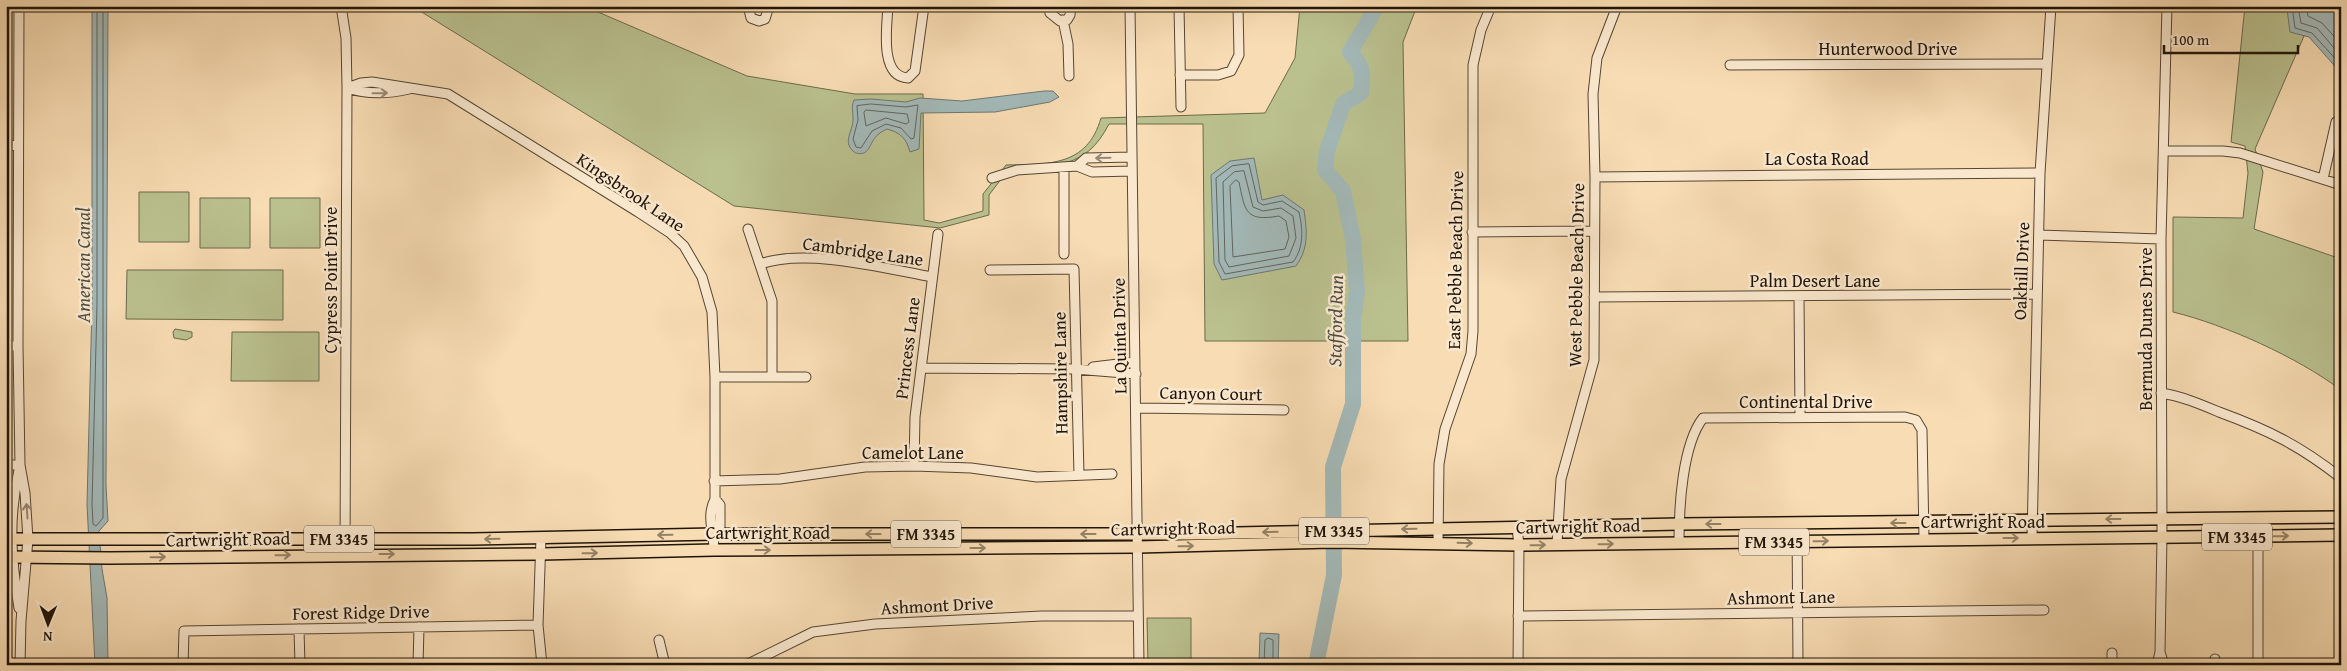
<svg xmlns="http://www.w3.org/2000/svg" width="2347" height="671" font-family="'Gentium Book Plus',serif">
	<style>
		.green { fill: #bac18f; stroke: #6c6a4c }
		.water { fill: #a3b9b8; stroke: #6e7772 }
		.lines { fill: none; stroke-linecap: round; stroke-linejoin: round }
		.shore { stroke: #616660; stroke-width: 1 }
		.river { stroke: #a3b9b8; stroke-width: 16 }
		.minor-casing { stroke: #554633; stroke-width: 11 }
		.major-casing { stroke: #1f1408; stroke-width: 14 }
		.minor { stroke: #fae8ce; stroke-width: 9 }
		.major { stroke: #f8dcb3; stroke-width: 11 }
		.oneway { stroke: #978975 }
		.oneway2 { stroke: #968266 }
		.labels { text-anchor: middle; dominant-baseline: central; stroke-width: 5; stroke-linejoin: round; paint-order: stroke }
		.shield { fill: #fae8ce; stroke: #615443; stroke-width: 1 }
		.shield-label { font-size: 16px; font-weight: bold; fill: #1f1408 }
		.street-label { font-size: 18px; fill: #1f1408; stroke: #fae8ce }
		.water-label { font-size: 19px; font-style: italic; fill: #4d4e46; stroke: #fae8ce }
	</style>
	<rect width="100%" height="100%" fill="#f8dcb3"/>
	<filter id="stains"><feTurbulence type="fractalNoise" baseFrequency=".004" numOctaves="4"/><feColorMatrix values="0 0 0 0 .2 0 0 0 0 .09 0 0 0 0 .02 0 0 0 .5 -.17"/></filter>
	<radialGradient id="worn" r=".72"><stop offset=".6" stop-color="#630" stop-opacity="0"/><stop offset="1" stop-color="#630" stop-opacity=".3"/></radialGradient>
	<path class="green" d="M412 6H584L747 76 855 94H923L924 220 939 223 983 211V194L1006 165C1048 164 1087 167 1101 118L1265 113 1295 58 1300 6H1417L1403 42 1408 341H1205L1203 124H1109C1085 171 1055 164 1008 170L989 195V215L940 228 734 206Z
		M2245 6H2317L2255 149 2263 172 2254 229 2341 259V390C2297 357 2226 325 2173 312V217L2243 218 2248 173 2245 146 2231 142Z
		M139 192H189V242H139Z
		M200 198H250V248H200Z
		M270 198H320V248H270Z
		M127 270H283V320L126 319Z
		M175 329 192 332V337L186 340 174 338 173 332Z
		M232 332H319V381H231Z
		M1147 618H1191V665H1148Z"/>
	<path class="water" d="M92 6H108L106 485 108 521 99 531 102 569 107 598 108 665H95L87 504 92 304Z
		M2290 6H2341V73L2309 37 2290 32 2287 9Z
		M1044 91H1053L1059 97 1050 102 995 112 921 113 919 149 910 152C906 138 901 133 887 129 869 137 873 148 864 153 860 154 856 154 853 151 842 141 854 130 853 118 853 110 851 108 854 100L871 99 906 102 920 98 962 101Z
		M1254 158 1262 200 1283 195 1304 210C1307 231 1309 248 1296 266L1222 280 1214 264 1211 175 1230 161Z
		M1260 633 1279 634 1278 664 1259 663Z"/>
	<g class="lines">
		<path class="shore" d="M97 6V304L92 504 93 524 96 526 103 518V6
			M2292 6 2295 28 2312 33 2341 65
			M2298 6 2301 23 2317 28 2341 56
			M2306 6 2308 16 2322 23 2341 44
			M871 104 906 107 918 105 914 138 911 139 901 128 886 124 872 131 861 148 856 147 853 139 858 120 857 106Z
			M866 110 907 114 909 122 906 124 886 118 866 126 864 113Z
			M1249 164 1258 202 1263 205 1282 201 1299 212C1303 229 1304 248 1293 262L1225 274 1219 262 1216 178 1232 166Z
			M1244 171 1253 207 1263 211 1281 208 1293 216 1296 238 1289 256 1229 267 1225 260 1223 182 1234 172Z
			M1236 180 1239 182C1245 211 1245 222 1279 216L1286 221 1289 237 1285 249 1233 257 1230 186Z
			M1264 665 1265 640 1268 638 1273 640V665"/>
		<path class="river" d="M1316 665 1334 575 1333 467 1353 404V320L1357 291 1353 239 1343 191 1325 170 1327 151 1343 104 1361 93C1364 75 1363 66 1350 52L1377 6"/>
		<g class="minor-casing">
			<path id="minor" d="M19 6 18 346 20 465 25 493 28 539 21 621 20 665
				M341 6 346 38 347 88 345 554
				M748 6 751 18 759 21 765 19 769 6
				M888 6C887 26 879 77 908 78L915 71 924 6
				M1048 6 1050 13 1060 21 1067 20 1070 15 1071 6
				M1130 6 1139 665
				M1179 6 1181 107
				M1063 20 1068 44 1069 76
				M1730 65 2046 64
				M1180 75H1218L1231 71 1239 55 1238 6
				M347 88 361 83 372 82 448 94 638 212 670 233 684 246 702 277 712 312 715 377V499C706 516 714 532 714 550
				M347 88C368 95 388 94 409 89
				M6 146 18 145
				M2164 151H2223L2240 153 2341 185
				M1077 166 1086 158 1132 157
				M1064 167V254
				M1595 177 2040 173
				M992 178 1017 170 1077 166 1092 172 1132 171
				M2323 179 2336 122
				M748 229 772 301V377
				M1472 232 1593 231
				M2039 235 2161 239
				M760 264C807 248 883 268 932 277
				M990 270 1074 269 1079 475
				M1799 296 1800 417
				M1594 297 2036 294
				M6 346H18
				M1093 367 1135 362
				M921 368 1075 369 1136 374
				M715 377H806
				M2161 393C2181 396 2200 404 2219 412 2268 430 2299 445 2341 478
				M1137 408 1284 410
				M6 465H20
				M914 466 915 417 938 234
				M714 481 780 479 865 467 914 466 971 468 1037 477 1112 474
				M1797 523 1798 665
				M1517 528 1519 545 1518 665
				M714 534 720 527V505L715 499
				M541 538 538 625 542 665
				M2032 538 2040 173 2051 6
				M1438 542 1439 464 1445 429 1471 354 1473 331V65L1481 30 1491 6
				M1679 542C1679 508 1682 445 1703 418L1905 417 1916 420 1922 430 1924 539
				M1557 544 1561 479 1594 360 1595 177 1593 94 1597 58 1617 6
				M19 608C11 559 8 519 19 470
				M1518 616 2044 610
				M299 629 300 665
				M659 640 665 665
				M2160 652 2162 536 2161 239 2167 6
				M183 665 184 631 538 625
				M418 665 419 627
				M746 665 813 632 875 624 1042 616H1137
				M2112 665V653
				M2157 665 2160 652 2164 665
				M2215 665V659
				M2258 665V537"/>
		</g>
		<g class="major-casing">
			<path id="major" d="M6 539H473L714 534H1190L1679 524 2341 517
				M6 557 110 558 541 554 714 550 1138 547 1332 542 1519 545 2341 535"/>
		</g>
		<use href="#minor" class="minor"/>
		<use href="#major" class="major"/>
	</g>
	<defs><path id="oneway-shaft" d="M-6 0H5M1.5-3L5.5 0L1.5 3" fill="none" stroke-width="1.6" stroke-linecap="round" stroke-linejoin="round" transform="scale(1.25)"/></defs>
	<g class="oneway">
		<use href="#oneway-shaft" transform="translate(380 93) rotate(-1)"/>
		<use href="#oneway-shaft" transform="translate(1103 158) rotate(179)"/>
		<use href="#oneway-shaft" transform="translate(27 511) rotate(-94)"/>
	</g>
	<g class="oneway2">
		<use href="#oneway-shaft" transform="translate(2113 519) rotate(-180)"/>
		<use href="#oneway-shaft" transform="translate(1898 523) rotate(180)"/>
		<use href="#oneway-shaft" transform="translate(1713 524) rotate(180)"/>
		<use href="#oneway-shaft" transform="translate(1409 529) rotate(179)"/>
		<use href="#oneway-shaft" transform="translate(1270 532) rotate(179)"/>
		<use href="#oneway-shaft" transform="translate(873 534) rotate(-180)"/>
		<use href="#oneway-shaft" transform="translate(1088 534) rotate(-180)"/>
		<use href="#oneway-shaft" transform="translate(665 535) rotate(179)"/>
		<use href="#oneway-shaft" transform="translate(2281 536) rotate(-1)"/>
		<use href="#oneway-shaft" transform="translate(2011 538)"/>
		<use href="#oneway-shaft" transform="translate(492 539) rotate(179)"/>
		<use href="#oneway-shaft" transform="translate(1821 541) rotate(-1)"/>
		<use href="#oneway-shaft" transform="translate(1465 543) rotate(2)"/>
		<use href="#oneway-shaft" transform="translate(1606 544) rotate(-1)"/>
		<use href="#oneway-shaft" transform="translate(1538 545) rotate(-1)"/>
		<use href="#oneway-shaft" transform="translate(1186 546) rotate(-1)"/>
		<use href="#oneway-shaft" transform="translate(978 548)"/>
		<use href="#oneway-shaft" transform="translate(763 550)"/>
		<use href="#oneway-shaft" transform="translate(590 553) rotate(-1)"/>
		<use href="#oneway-shaft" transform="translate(387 554)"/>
		<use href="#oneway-shaft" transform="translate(283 555) rotate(-1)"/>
		<use href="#oneway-shaft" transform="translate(158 557) rotate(-1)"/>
	</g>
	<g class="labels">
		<g class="shield">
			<rect x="1299" y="517.5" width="70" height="27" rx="4"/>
			<rect x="891" y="520.5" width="70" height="27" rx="4"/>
			<rect x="2202" y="523.5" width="70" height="27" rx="4"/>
			<rect x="304" y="525.5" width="70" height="27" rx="4"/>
			<rect x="1739" y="528.5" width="70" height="27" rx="4"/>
		</g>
		<g class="shield-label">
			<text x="1334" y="531">FM 3345</text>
			<text x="926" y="534">FM 3345</text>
			<text x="2237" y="537">FM 3345</text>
			<text x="339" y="539">FM 3345</text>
			<text x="1774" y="542">FM 3345</text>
		</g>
		<g class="street-label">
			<text x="1888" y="48">Hunterwood Drive</text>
			<text x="1817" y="158">La Costa Road</text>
			<text transform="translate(631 192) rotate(34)">Kingsbrook Lane</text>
			<text transform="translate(863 251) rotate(8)">Cambridge Lane</text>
			<text transform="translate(1455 260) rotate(-89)">East Pebble Beach Drive</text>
			<text transform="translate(2021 271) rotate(-88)">Oakhill Drive</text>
			<text transform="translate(1576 275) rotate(-89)">West Pebble Beach Drive</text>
			<text transform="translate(330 280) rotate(-90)">Cypress Point Drive</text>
			<text x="1815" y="280">Palm Desert Lane</text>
			<text transform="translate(2145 329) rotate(-90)">Bermuda Dunes Drive</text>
			<text transform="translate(1119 336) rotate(-91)">La Quinta Drive</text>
			<text transform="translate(907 348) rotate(-83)">Princess Lane</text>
			<text transform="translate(1060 373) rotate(-91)">Hampshire Lane</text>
			<text transform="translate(1211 393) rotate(1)">Canyon Court</text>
			<text x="1806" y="401">Continental Drive</text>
			<text x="913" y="452">Camelot Lane</text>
			<text x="1983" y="521">Cartwright Road</text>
			<text transform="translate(1578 526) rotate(-1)">Cartwright Road</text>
			<text transform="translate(1173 528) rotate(-1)">Cartwright Road</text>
			<text x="768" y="532">Cartwright Road</text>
			<text transform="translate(228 539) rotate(-1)">Cartwright Road</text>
			<text transform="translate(1781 597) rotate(-1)">Ashmont Lane</text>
			<text transform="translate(937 605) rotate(-3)">Ashmont Drive</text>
			<text transform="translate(361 612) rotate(-1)">Forest Ridge Drive</text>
		</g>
		<g class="water-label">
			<text transform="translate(83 265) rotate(-90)">American Canal</text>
			<text transform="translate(1335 321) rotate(-89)">Stafford Run</text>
		</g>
	</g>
	<rect width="2347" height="671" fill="none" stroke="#f8dcb3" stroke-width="25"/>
	<rect x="8" y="8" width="2332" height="656" fill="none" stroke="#1f1408" stroke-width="2.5"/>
	<rect x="12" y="12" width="2322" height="646" fill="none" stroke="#1f1408"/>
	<g transform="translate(48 624) rotate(181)" stroke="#fae8ce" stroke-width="4" paint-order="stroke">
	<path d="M0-4L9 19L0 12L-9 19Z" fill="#1f1408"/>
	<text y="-8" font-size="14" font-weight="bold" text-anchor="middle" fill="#1f1408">N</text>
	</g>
	<path d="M2164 45v8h134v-8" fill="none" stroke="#1f1408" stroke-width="2.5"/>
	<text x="2172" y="45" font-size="15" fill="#1f1408" stroke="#fae8ce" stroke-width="4" paint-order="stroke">100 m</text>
	<rect width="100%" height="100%" filter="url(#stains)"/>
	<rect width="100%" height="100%" fill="url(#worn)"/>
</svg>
